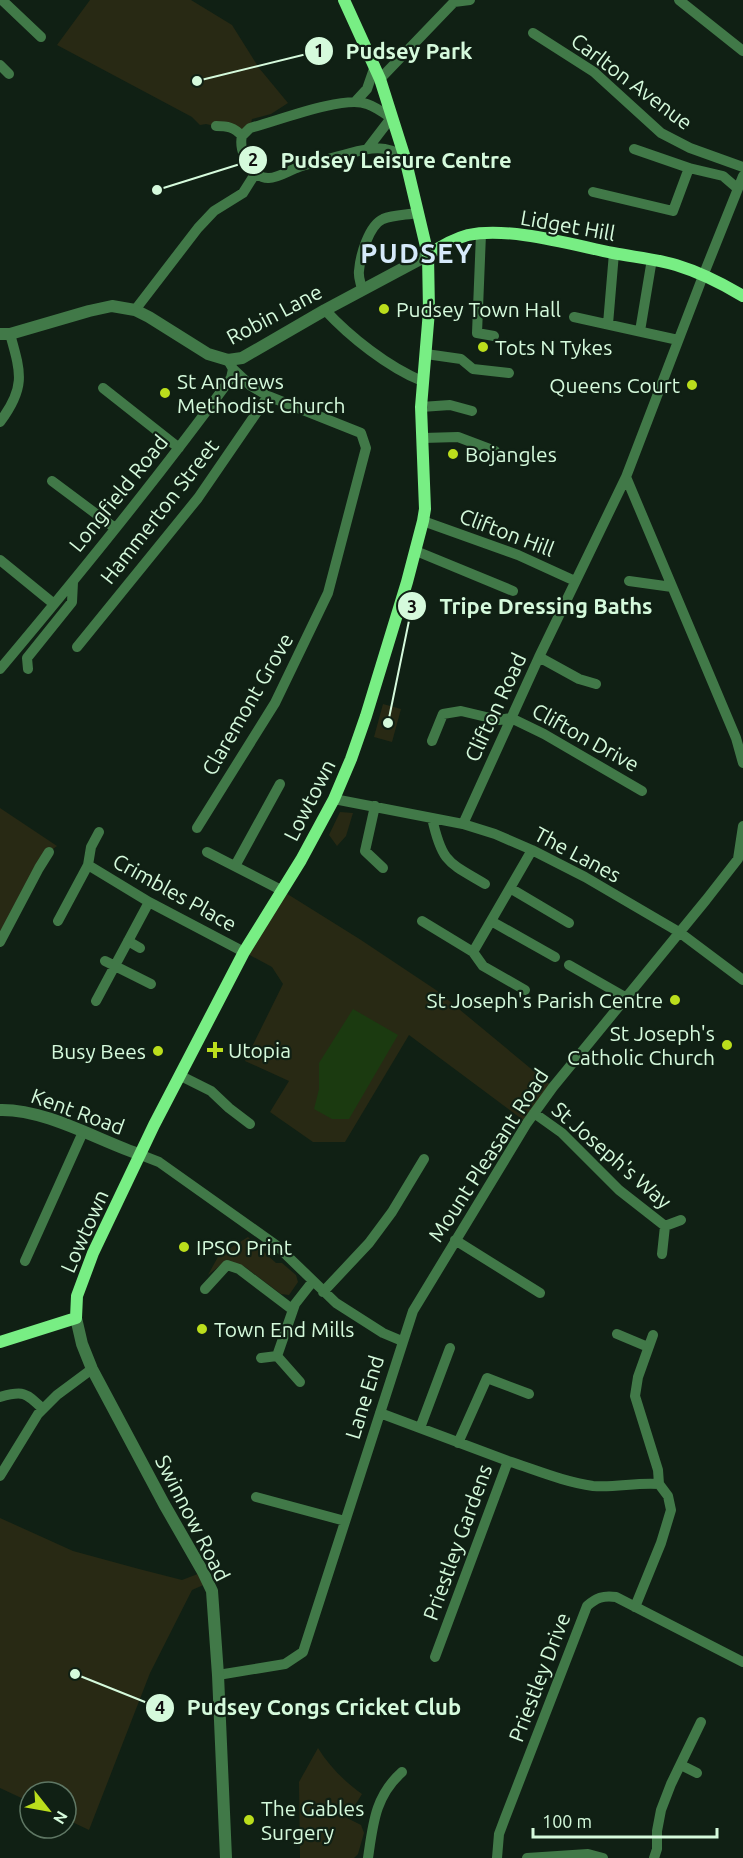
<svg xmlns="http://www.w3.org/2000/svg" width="743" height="1858" font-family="Ubuntu,sans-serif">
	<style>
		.green { fill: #282914 }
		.water { fill: #1b3a10 }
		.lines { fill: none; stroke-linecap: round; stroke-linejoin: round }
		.minor { stroke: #417948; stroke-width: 10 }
		.tertiary { stroke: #417948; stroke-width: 12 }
		.secondary { stroke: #78ee84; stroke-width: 12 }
		.poi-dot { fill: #bbde1c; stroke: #102014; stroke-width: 2 }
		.labels { text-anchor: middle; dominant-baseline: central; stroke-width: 4.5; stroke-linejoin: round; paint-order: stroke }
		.street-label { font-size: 21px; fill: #d5fadc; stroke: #102014 }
		.poi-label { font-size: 21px; fill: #d5fadc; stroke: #102014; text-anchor: start }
		.district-label { font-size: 27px; font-weight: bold; letter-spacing: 1.5px; fill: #d6eafa; stroke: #102014 }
		.leader { fill: none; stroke: #d5fadc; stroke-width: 2 }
		.callout-dot { fill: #d5fadc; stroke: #102014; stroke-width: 2 }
		.mark-label { font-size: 18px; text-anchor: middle; font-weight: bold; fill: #111 }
		.callout-label { font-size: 22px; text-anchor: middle; font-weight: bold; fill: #d5fadc; stroke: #102014; stroke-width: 4.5; stroke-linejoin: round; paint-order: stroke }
	</style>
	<rect width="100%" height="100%" fill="#102014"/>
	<path class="green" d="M90 0H191L232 25 259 68 288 103 271 114 252 119 250 128 245 133 206 124 200 125 192 117 57 45Z
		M383 704 401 709 392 742 374 737Z
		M0 808 57 846 49 852 0 942Z
		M340 812 353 813 346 836 337 846 329 835Z
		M281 890 361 940 436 990 553 1087 527 1123 409 1035 345 1142H313L270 1112 289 1081 245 1061 283 984 272 967 244 952Z
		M248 1237 276 1263H282L296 1275 298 1282 289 1295 281 1294 245 1267 230 1261 223 1263 208 1275 219 1255Z
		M0 1518 73 1551 139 1569 182 1580 203 1572 208 1583 192 1590 150 1673 89 1830 66 1819V1792H30V1802L0 1788Z
		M318 1748C329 1766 344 1781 362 1794L347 1818 361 1825 364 1833 358 1854 354 1858H300L299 1782Z"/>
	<path class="water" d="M353 1009 398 1035 349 1119H332L314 1109 319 1089V1063Z"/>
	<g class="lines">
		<path class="minor" d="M2 0 41 37
			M679 0 743 51
			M533 33 594 72 661 133 690 148 743 167
			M0 65 9 74
			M380 79 454 2 470 0
			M355 102 367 89 375 66
			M216 126C227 126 234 127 242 136 238 151 251 179 269 178 278 178 290 170 299 167 312 163 326 160 339 156 363 150 383 141 405 158
			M242 136 250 128C277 121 343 95 367 104 376 107 384 113 391 118L368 148
			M634 149 689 168 723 176 737 188
			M743 176 703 276 626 477 736 738 743 763
			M593 192 673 211 689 168
			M481 234 477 333 494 336
			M362 290C361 283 358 277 359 271 360 256 369 225 383 219 393 215 406 215 417 213
			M135 310 198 228 214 211 243 193 255 174
			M325 310C350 337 388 367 422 381
			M574 317 678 340
			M608 324 614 253
			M640 331 652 259
			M426 354 461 359 473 369 509 373
			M103 388 179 448
			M421 407 450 405 472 411
			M0 422C26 387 21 373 10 334
			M423 438 458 437 495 451
			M52 481 115 528
			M423 521 518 555 575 581
			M416 551 513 591
			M0 560 54 604
			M629 581 672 587
			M77 647 198 498 268 396
			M539 657 579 679 596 684
			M0 669C80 574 158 478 231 378L233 369
			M28 669 27 658 72 602 73 582
			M432 741 443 714 461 711 499 720 511 718 544 734 642 791
			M334 799 463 824 495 834 532 850 585 877 679 932 743 980
			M375 806 365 851 383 868
			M432 818C442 863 448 862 485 884
			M463 824 539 657 626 477
			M197 828 275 703 328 593 366 448 361 433 268 396 251 386 233 369 228 360
			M99 832 91 847 88 865 149 902 244 952
			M207 852 281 890
			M235 866 280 784
			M510 888 569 923
			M58 921 88 865
			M422 921 473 952 483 966 525 990
			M491 921 555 957
			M128 941 140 948
			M0 942 39 868 49 852
			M473 952 532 850
			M105 961 151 984
			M569 965 625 997
			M96 1001 149 902
			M181 1076 211 1091 229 1108 250 1124
			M534 1113 562 1133 619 1190 665 1226 662 1254
			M141 1155 159 1162 276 1245 336 1303 383 1333 402 1341
			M665 1226 681 1220
			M455 1240 540 1293
			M25 1261 83 1132
			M205 1289 227 1265 239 1269 293 1310
			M323 1292 369 1243 392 1212 424 1159
			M617 1334 648 1347
			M261 1358 277 1356
			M300 1382 277 1356 295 1304 313 1281
			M0 1397C24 1390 26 1393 43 1409
			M380 1413 508 1461 435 1657
			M420 1428 450 1348
			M458 1443 487 1378 529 1394
			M508 1461C536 1470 564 1482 593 1486 615 1488 637 1482 659 1484
			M0 1476 38 1414 57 1395 92 1369
			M256 1497 345 1521
			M635 1607 661 1543 671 1510 668 1496 659 1484 658 1470 635 1396 638 1377 653 1335
			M218 1675 285 1664 303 1652 413 1311 527 1123 553 1087 706 900 738 859 743 826
			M681 1765 697 1773
			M368 1858C373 1824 375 1796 402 1772
			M497 1858 499 1834 505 1818 587 1606C596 1598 603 1595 616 1597L743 1662
			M527 1858 588 1854 603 1858
			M654 1858 657 1849V1831L661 1810 671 1784 701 1722"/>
		<path class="tertiary" d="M0 334H10L89 311 112 306 135 310 149 317 208 354 228 360 242 358 325 310 428 255
			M0 1110C46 1109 97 1140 141 1155
			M76 1318 82 1344 92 1369 164 1504 203 1572 212 1591 218 1675 226 1858"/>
		<path class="secondary" d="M428 255C441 246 453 239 468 235 509 226 573 245 613 253 634 257 656 259 676 265 699 272 723 284 743 296
			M0 1342 76 1318 77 1296 93 1253 154 1125 244 952 301 860 334 799 351 759 366 716 407 582 423 521 425 509 421 407 429 311 428 255 405 158 380 79 344 0"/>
	</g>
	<g class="poi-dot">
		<circle cx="384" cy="309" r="6"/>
		<circle cx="483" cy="347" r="6"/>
		<circle cx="692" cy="385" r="6"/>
		<circle cx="165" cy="393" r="6"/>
		<circle cx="453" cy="454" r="6"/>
		<circle cx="675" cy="1000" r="6"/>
		<circle cx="727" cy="1045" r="6"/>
		<path d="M212 1041h6v6h6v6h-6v6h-6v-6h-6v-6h6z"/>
		<circle cx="158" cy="1051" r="6"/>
		<circle cx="184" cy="1247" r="6"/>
		<circle cx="202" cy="1329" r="6"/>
		<circle cx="249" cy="1820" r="6"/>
	</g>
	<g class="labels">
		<g class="street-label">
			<text transform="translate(632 81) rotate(37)">Carlton Avenue</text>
			<text transform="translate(568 225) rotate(10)">Lidget Hill</text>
			<text transform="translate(274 314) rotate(-28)">Robin Lane</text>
			<text transform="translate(118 493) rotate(-51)">Longfield Road</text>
			<text transform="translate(159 511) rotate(-52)">Hammerton Street</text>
			<text transform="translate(507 532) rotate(21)">Clifton Hill</text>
			<text transform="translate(247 704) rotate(-60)">Claremont Grove</text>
			<text transform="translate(495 707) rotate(-65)">Clifton Road</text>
			<text transform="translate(586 737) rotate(29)">Clifton Drive</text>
			<text transform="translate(309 800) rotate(-63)">Lowtown</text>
			<text transform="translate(578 854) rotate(28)">The Lanes</text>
			<text transform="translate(175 892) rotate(29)">Crimbles Place</text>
			<text transform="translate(78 1111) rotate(20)">Kent Road</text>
			<text transform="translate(488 1155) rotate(-57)">Mount Pleasant Road</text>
			<text transform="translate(612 1155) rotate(41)">St Joseph's Way</text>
			<text transform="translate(84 1231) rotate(-66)">Lowtown</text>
			<text transform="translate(364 1397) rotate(-73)">Lane End</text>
			<text transform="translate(193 1518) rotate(63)">Swinnow Road</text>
			<text transform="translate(457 1542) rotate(-70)">Priestley Gardens</text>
			<text transform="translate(539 1677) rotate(-69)">Priestley Drive</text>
		</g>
		<g class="poi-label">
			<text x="396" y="309">Pudsey Town Hall</text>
			<text x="495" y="347">Tots N Tykes</text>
			<text x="177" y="381">St Andrews<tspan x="177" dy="24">Methodist Church</tspan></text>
			<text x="680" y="385" text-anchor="end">Queens Court</text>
			<text x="465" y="454">Bojangles</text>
			<text x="663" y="1000" text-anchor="end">St Joseph's Parish Centre</text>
			<text x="715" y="1033" text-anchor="end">St Joseph's<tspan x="715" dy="24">Catholic Church</tspan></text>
			<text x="228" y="1050">Utopia</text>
			<text x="146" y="1051" text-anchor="end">Busy Bees</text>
			<text x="196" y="1247">IPSO Print</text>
			<text x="214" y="1329">Town End Mills</text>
			<text x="261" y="1808">The Gables<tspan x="261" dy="24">Surgery</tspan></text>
		</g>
		<g class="district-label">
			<text x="417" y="253">PUDSEY</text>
		</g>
	</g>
	<path class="leader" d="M197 81L319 51M157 190L253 160M388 723L412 606M75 1674L160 1708"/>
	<g class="callout-dot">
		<circle cx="197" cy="81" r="6"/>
		<circle cx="157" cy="190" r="6"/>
		<circle cx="388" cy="723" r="6"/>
		<circle cx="75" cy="1674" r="6"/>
		<circle cx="319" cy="51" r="15"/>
		<circle cx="253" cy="160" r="15"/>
		<circle cx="412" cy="606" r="15"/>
		<circle cx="160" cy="1708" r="15"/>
	</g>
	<g class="mark-label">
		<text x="319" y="57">1</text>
		<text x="253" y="166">2</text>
		<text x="412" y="613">3</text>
		<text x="160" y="1714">4</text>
	</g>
	<g class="callout-label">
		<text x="409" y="59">Pudsey Park</text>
		<text x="396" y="168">Pudsey Leisure Centre</text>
		<text x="546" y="614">Tripe Dressing Baths</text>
		<text x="324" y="1715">Pudsey Congs Cricket Club</text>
	</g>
	<g transform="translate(48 1810) rotate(121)"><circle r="28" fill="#102014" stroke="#5f7764" stroke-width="1.5"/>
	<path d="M0-4.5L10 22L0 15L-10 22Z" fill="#bbde1c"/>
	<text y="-9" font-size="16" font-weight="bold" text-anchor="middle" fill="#d5fadc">N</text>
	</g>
	<path d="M533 1828v9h184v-9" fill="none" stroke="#d5fadc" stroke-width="3"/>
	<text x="542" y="1828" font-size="18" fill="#d5fadc" stroke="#102014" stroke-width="4.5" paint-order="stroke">100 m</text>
</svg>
